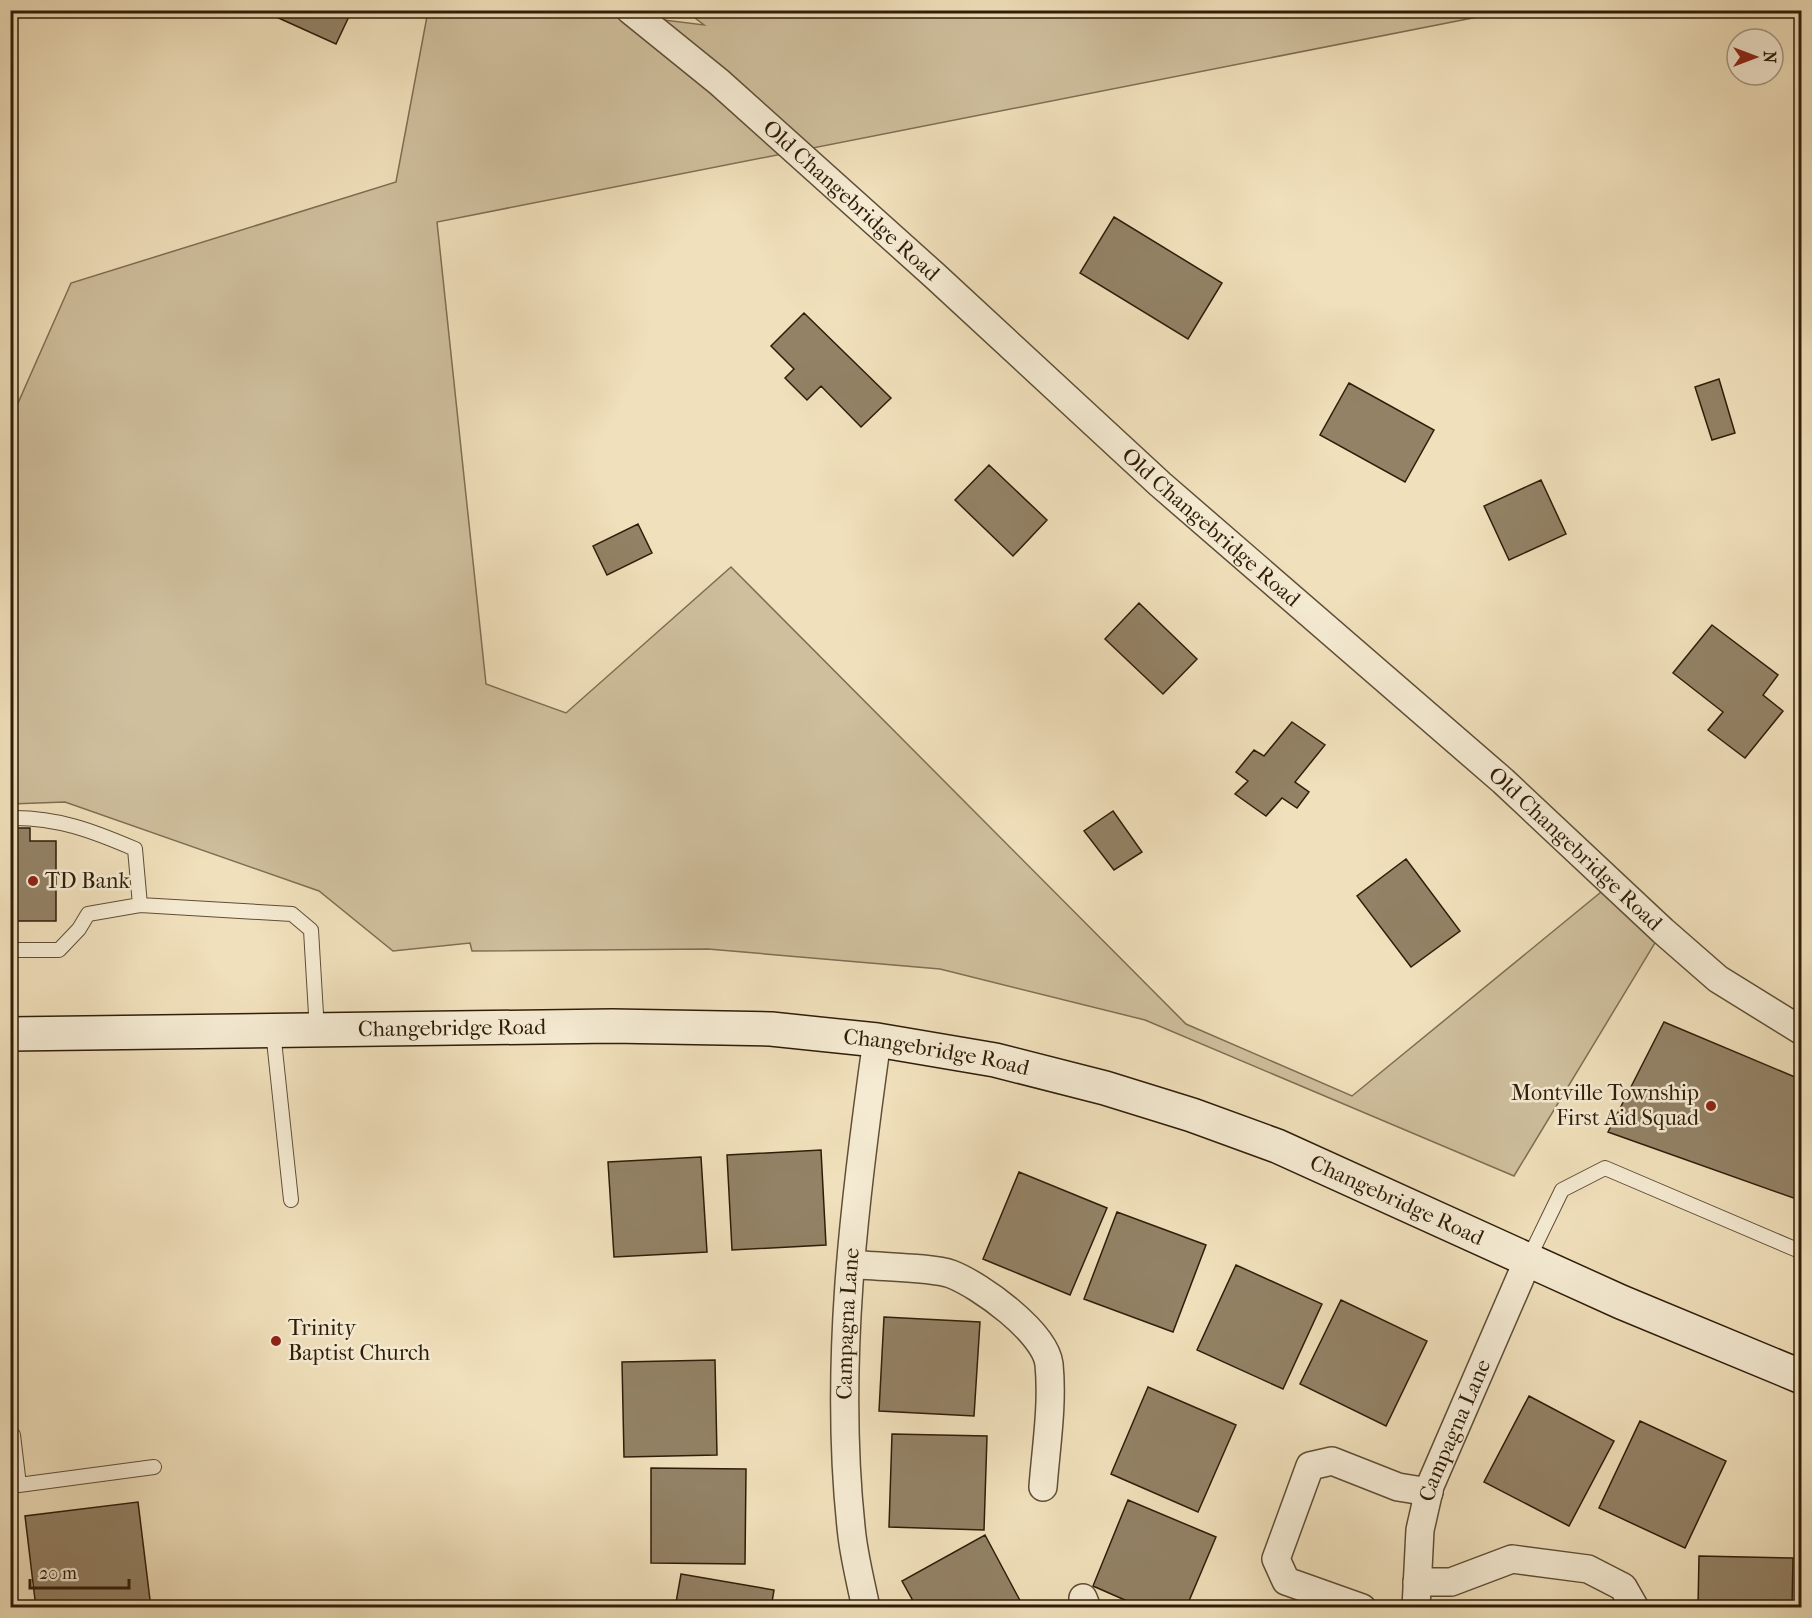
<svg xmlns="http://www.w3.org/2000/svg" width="1812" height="1618" font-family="'IM FELL French Canon',serif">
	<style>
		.green { fill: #cfbf9d; stroke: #7f6e53; stroke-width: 1.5 }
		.building { fill: #938266; stroke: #2f1d09; stroke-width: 1.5 }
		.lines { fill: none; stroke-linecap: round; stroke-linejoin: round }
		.service-casing { stroke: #5f4e36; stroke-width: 16 }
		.minor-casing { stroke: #5f4e36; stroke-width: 30 }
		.secondary-casing { stroke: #2f1d09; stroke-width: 36 }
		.service { stroke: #f5ebd3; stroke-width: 14 }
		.minor { stroke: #f5ebd3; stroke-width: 27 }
		.secondary { stroke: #f5ebd3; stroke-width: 33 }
		.poi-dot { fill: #8f2418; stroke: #f5ebd3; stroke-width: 2 }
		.labels { text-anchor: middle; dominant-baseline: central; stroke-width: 5; stroke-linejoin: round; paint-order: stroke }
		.street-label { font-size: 22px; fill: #2f1d09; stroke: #f5ebd3 }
		.poi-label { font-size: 22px; fill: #2f1d09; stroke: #f5ebd3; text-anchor: start }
	</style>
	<rect width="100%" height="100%" fill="#f0e0bb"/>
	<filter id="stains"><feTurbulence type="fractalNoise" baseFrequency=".00333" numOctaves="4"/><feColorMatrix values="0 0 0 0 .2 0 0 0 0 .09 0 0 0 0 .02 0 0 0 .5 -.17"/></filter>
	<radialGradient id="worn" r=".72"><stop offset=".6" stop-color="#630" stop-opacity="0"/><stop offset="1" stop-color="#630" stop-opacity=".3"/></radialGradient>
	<path class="green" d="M583 10 704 25 686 11H1508L437 222 486 684 566 713 731 567 1186 1024 1352 1096 1606 888 1661 933 1514 1176 1145 1020 940 969 708 949 472 951 470 943 393 951 319 891 65 802 11 804V419L71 283 396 182 428 11Z"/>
	<path class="building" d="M274 10H352L336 44 272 15Z
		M1114 217 1222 283 1188 339 1080 273Z
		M804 313 891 398 861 427 821 386 807 400 785 378 794 369 771 346Z
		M1719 379 1735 433 1712 440 1695 387Z
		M1349 383 1434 430 1405 482 1320 435Z
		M989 465 1047 520 1013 556 955 500Z
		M1541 480 1566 534 1509 560 1484 506Z
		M638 524 652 553 607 575 593 546Z
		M1139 603 1197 659 1163 694 1105 639Z
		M1712 625 1778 675 1763 695 1783 711 1745 758 1708 730 1723 712 1673 673Z
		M1292 722 1325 745 1295 782 1309 792 1297 808 1282 798 1266 816 1235 794 1248 781 1236 772 1254 750 1264 756Z
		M1113 811 1142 852 1114 870 1084 831Z
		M10 828H30V841H56V921H10Z
		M1406 859 1460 931 1411 967 1357 896Z
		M1664 1022 1802 1080V1201L1608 1132Z
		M821 1150 826 1245 732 1250 727 1155Z
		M701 1157 707 1252 614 1257 608 1162Z
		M1019 1172 1107 1208 1070 1295 983 1259Z
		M1117 1212 1206 1245 1173 1332 1084 1299Z
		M1236 1265 1322 1304 1283 1389 1197 1350Z
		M1341 1300 1427 1341 1386 1426 1300 1384Z
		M884 1317 980 1322 974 1416 879 1411Z
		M715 1360 717 1455 624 1457 622 1362Z
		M1148 1387 1236 1425 1198 1512 1111 1474Z
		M1529 1396 1614 1441 1569 1526 1484 1482Z
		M1640 1421 1726 1461 1685 1548 1599 1508Z
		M892 1434 987 1436 984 1530 889 1527Z
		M651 1468 746 1469 745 1564 651 1563Z
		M1128 1500 1216 1537 1186 1608H1143L1093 1586Z
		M138 1502 151 1608H36L25 1516Z
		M985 1535 1024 1608H917L902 1581Z
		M1699 1556 1793 1558 1792 1608H1698Z
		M681 1574 774 1590 771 1608H675Z
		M1460 1602H1555V1608H1460Z"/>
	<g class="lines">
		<g class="service-casing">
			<path id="service" d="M10 818C57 817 93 831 135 849L140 905
				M10 950H59L79 929 88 914 140 905 292 914 311 930 317 1031
				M273 1031 291 1200
				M1528 1260 1562 1190 1605 1168 1802 1252
				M13 1435 19 1485 154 1467"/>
		</g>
		<g class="minor-casing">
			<g id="minor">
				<path id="s1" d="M630 10 719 82 934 275 1160 484 1503 781 1663 931 1718 979 1802 1031"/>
				<path d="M851 1264C875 1267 932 1267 951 1274 980 1285 1045 1332 1049 1364 1053 1405 1046 1447 1043 1487"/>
				<path d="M1417 1582H1451L1512 1559 1588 1569 1623 1587 1635 1608"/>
				<path d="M1083 1598 1087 1608"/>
				<path id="s2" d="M866 1608C861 1584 855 1560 852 1536 833 1371 854 1203 877 1040"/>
				<path d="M1362 1608 1286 1581 1276 1559 1310 1466 1332 1461 1398 1487 1429 1492"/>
				<path id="s3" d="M1416 1608 1420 1530 1430 1486 1528 1260"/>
			</g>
		</g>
		<g class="secondary-casing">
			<g id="secondary">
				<path id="s4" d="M10 1034 612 1026 771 1029 877 1040 995 1060 1105 1088 1192 1115 1277 1146 1621 1302 1802 1377"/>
			</g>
		</g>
		<use href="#service" class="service"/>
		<use href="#minor" class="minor"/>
		<use href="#secondary" class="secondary"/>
	</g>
	<g class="poi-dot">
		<circle cx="33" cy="881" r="6"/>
		<circle cx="1711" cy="1106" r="6"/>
		<circle cx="276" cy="1341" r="6"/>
	</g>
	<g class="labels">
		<g class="street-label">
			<text stroke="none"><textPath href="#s1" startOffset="292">Old Changebridge Road</textPath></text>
			<text stroke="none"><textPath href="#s1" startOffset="778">Old Changebridge Road</textPath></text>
			<text stroke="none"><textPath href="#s1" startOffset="1264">Old Changebridge Road</textPath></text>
			<text stroke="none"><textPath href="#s4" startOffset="442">Changebridge Road</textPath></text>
			<text stroke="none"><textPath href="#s4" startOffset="928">Changebridge Road</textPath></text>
			<text stroke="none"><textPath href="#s4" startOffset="1414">Changebridge Road</textPath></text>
			<text stroke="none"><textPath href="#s2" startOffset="286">Campagna Lane</textPath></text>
			<text stroke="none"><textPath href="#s3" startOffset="184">Campagna Lane</textPath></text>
		</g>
		<g class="poi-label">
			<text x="45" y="881">TD Bank</text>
			<text x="1699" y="1093" text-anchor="end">Montville Township<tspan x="1699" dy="25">First Aid Squad</tspan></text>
			<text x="288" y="1328">Trinity<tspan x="288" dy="25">Baptist Church</tspan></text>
		</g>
	</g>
	<rect width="1812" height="1618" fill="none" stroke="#f0e0bb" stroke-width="36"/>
	<rect x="12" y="12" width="1788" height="1594" fill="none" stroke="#2f1d09" stroke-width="3"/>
	<rect x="18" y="18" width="1776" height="1582" fill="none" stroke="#2f1d09" stroke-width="1.5"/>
	<g transform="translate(1755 57) rotate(90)"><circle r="28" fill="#f5ebd3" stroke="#a69982" stroke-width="1.5"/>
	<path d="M0-4.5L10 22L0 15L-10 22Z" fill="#8f2418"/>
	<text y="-9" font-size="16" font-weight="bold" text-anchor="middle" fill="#2f1d09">N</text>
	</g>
	<path d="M30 1579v9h99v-9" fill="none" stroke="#2f1d09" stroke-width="3"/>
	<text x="39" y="1579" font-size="18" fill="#2f1d09" stroke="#f5ebd3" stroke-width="4.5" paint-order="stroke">20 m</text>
	<rect width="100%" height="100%" filter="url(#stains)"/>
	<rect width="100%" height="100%" fill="url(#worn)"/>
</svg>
